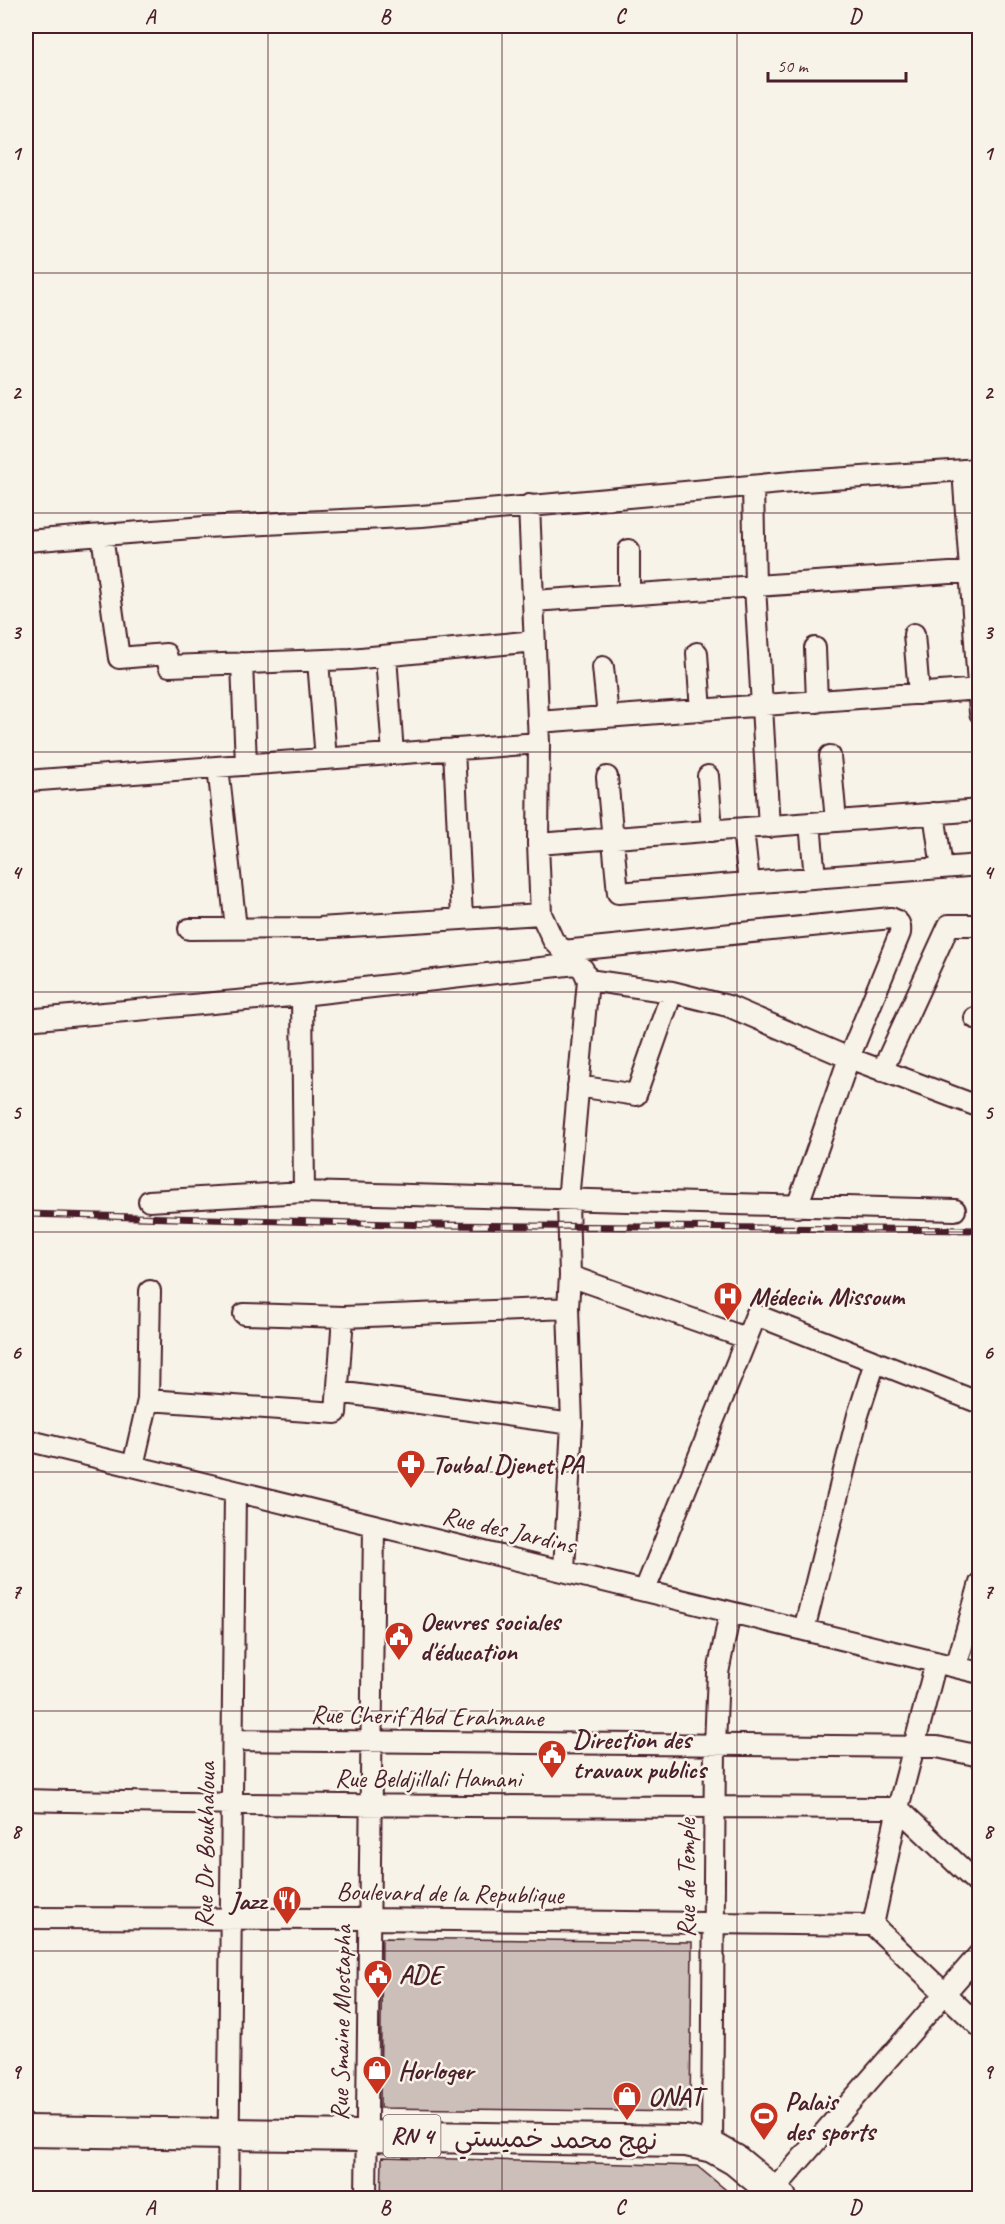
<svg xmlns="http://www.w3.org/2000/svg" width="1005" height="2224" font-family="Caveat,'Playpen Sans Arabic',sans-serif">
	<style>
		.building { fill: #ccbfb9; stroke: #4a1f2b; stroke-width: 1.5 }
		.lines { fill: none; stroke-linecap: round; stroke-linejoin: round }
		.street-casing { stroke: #4a1f2b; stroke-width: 24 }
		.primary-casing { stroke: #4a1f2b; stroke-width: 34 }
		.street { stroke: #f7f3e8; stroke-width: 20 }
		.primary { stroke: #f7f3e8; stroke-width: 30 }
		.rail-casing { stroke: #4a1f2b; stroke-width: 7 }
		.rail { stroke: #f7f3e8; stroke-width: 4.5; stroke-dasharray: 14; stroke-linecap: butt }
		.grid { fill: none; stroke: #4a1f2b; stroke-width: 1.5; stroke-opacity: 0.55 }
		.labels { text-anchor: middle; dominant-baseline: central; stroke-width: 5; stroke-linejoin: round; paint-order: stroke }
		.shield { fill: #f7f3e8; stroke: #7e5f64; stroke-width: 1.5 }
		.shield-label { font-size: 24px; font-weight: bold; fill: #4a1f2b }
		.poi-label { font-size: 26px; font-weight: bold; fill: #4a1f2b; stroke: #f7f3e8; text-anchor: start }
		.street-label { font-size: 26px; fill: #4a1f2b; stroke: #f7f3e8 }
		.neatline { fill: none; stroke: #4a1f2b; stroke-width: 2 }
		.grid-label { font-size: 20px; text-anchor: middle; font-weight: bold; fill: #4a1f2b }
	</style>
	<rect width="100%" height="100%" fill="#f7f3e8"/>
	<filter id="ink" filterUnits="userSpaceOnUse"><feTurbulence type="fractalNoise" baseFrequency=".0167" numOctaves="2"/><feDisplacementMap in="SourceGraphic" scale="12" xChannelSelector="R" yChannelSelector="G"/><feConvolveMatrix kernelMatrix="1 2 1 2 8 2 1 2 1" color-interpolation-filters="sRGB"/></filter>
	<g filter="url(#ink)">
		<path class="building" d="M382 1938 692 1942 690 2112 380 2108Z
			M382 2157 697 2166 737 2199H381Z"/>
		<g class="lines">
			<g class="street-casing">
				<path id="street" d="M963 470 980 713
					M753 486 755 586 769 827
					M529 505 539 743 538 844 541 914 553 940 576 964 583 969 588 980 568 1201 570 1276 568 1308 572 1424 564 1570
					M102 535 119 658 166 654 169 666 351 659 535 641
					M26 541 205 527 422 516 803 481 980 469
					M629 595V550
					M533 601 980 571
					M914 634 919 694
					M815 648 817 702
					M697 653 701 711
					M386 656 393 754
					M318 661 326 759
					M242 663 246 764
					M603 667 608 717
					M538 722 980 689
					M454 749 462 918
					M830 756 836 821
					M218 767 236 928
					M708 776 712 831
					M607 777 618 893 980 865
					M26 781 539 743
					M934 813 942 868
					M810 823 815 878
					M743 829 749 883
					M538 844 980 810
					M189 929 319 928 541 914
					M563 951 891 918C899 921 901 924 900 933L849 1058 797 1207
					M588 980 672 992 728 1006 849 1058 980 1107
					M302 995 304 1192
					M975 1018 980 1019
					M26 1020 302 995 576 964
					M882 1071 949 925H980
					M578 1086 636 1095 672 992
					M149 1201 304 1192 955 1210
					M570 1276 746 1338
					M244 1314 343 1317
					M338 1392 572 1424
					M148 1400 336 1413 343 1317 568 1308
					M26 1440 980 1673
					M133 1466 148 1400 150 1291
					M645 1590 756 1315 980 1403
					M804 1630 858 1415 875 1362
					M956 1667 980 1583
					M233 1740 937 1747 980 1756
					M26 1800C316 1807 607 1806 898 1808L980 1886
					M26 1918 369 1919 873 1925
					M873 1925 898 1808 936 1662
					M873 1925 980 2027
					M712 2147 715 1745 718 1673 730 1612
					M228 2198 235 1491
					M366 2198 374 1525
					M767 2198 980 1953"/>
			</g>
			<g class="primary-casing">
				<path id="primary" d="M26 2131 686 2141 712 2147 735 2160 781 2198"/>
			</g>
			<use href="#street" class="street"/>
			<use href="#primary" class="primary"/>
			<g class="rail-casing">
				<path id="rail" d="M26 1214 431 1225 980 1230"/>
			</g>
			<use href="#rail" class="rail"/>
		</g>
	</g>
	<path class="grid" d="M268 26V2198M502 26V2198M737 26V2198M26 273H980M26 513H980M26 752H980M26 992H980M26 1232H980M26 1472H980M26 1711H980M26 1951H980"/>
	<defs>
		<g id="hospital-pin" transform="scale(1.5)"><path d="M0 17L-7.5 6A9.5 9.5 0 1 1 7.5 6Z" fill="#c8321e" stroke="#f7f3e8"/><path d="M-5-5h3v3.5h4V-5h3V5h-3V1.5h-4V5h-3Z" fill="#fff"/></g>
		<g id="pharmacy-pin" transform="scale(1.5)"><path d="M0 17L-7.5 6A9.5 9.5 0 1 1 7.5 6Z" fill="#c8321e" stroke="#f7f3e8"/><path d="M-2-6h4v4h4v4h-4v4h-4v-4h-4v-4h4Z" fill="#fff"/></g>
		<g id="civic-pin" transform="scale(1.5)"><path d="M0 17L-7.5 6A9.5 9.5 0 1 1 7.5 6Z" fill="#c8321e" stroke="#f7f3e8"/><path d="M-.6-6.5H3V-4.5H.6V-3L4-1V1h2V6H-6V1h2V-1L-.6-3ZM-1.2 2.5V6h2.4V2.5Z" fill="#fff"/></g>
		<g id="restaurant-pin" transform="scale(1.5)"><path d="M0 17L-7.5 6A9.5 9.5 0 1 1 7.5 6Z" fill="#c8321e" stroke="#f7f3e8"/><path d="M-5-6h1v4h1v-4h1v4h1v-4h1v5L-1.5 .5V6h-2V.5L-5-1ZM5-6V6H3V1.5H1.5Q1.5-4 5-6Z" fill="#fff"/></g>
		<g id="shop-pin" transform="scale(1.5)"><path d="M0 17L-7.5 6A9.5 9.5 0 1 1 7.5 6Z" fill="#c8321e" stroke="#f7f3e8"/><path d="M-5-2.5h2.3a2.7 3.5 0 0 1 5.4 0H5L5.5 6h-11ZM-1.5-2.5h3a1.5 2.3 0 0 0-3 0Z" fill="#fff"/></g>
		<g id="stadium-pin" transform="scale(1.5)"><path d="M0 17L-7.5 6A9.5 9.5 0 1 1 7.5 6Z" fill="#c8321e" stroke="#f7f3e8"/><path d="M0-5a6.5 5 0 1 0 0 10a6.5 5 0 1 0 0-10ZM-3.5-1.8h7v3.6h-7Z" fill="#fff"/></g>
	</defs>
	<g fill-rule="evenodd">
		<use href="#hospital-pin" x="728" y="1296"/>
		<use href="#pharmacy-pin" x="411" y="1464"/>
		<use href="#civic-pin" x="399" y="1636"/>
		<use href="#civic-pin" x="552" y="1754"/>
		<use href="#restaurant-pin" x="287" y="1900"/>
		<use href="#civic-pin" x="378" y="1974"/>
		<use href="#shop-pin" x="377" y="2070"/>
		<use href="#shop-pin" x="627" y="2096"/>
		<use href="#stadium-pin" x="764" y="2116"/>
	</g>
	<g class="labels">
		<rect class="shield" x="383.5" y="2115" width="57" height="42" rx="4.5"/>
		<g class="shield-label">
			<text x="412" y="2136">RN 4</text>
		</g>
		<g class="poi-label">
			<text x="749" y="1296">Médecin Missoum</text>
			<text x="432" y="1464">Toubal Djenet PA</text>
			<text x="420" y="1621">Oeuvres sociales<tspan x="420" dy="30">d'éducation</tspan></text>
			<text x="573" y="1739">Direction des<tspan x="573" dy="30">travaux publics</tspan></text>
			<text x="266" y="1900" text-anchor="end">Jazz</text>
			<text x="399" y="1974">ADE</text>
			<text x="398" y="2070">Horloger</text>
			<text x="648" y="2096">ONAT</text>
			<text x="785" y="2101">Palais<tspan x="785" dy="30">des sports</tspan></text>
		</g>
		<g class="street-label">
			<text transform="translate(509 1530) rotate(13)">Rue des Jardins</text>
			<text transform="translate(427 1716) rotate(1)">Rue Cherif Abd Erahmane</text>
			<text x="428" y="1778">Rue Beldjillali Hamani</text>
			<text transform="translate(205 1845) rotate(-89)">Rue Dr Boukhaloua</text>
			<text transform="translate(686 1878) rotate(-90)">Rue de Temple</text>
			<text transform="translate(450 1893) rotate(1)">Boulevard de la Republique</text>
			<text transform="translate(341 2023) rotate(-89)">Rue Smaine Mostapha</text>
			<text transform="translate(556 2139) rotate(1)">نهج محمد خميستي</text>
		</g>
	</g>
	<rect width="1005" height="2224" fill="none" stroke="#f7f3e8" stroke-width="66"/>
	<path d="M768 72v9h138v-9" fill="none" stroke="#4a1f2b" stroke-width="3"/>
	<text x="777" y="72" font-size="18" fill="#4a1f2b" stroke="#f7f3e8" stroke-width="4.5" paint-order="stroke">50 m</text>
	<rect x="33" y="33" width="939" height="2158" class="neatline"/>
	<g class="grid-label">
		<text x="150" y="23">A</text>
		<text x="385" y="23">B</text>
		<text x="620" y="23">C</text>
		<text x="855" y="23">D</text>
		<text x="16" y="160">1</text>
		<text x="988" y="160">1</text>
		<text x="16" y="399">2</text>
		<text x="988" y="399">2</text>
		<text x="16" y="639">3</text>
		<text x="988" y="639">3</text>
		<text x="16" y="879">4</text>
		<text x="988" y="879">4</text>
		<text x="16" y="1119">5</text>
		<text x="988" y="1119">5</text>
		<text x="16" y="1359">6</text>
		<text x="988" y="1359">6</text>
		<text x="16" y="1598">7</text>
		<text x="988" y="1598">7</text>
		<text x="16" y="1838">8</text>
		<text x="988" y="1838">8</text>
		<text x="16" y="2078">9</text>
		<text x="988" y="2078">9</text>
		<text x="150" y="2214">A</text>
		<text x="385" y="2214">B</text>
		<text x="620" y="2214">C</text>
		<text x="855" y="2214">D</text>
	</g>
</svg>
